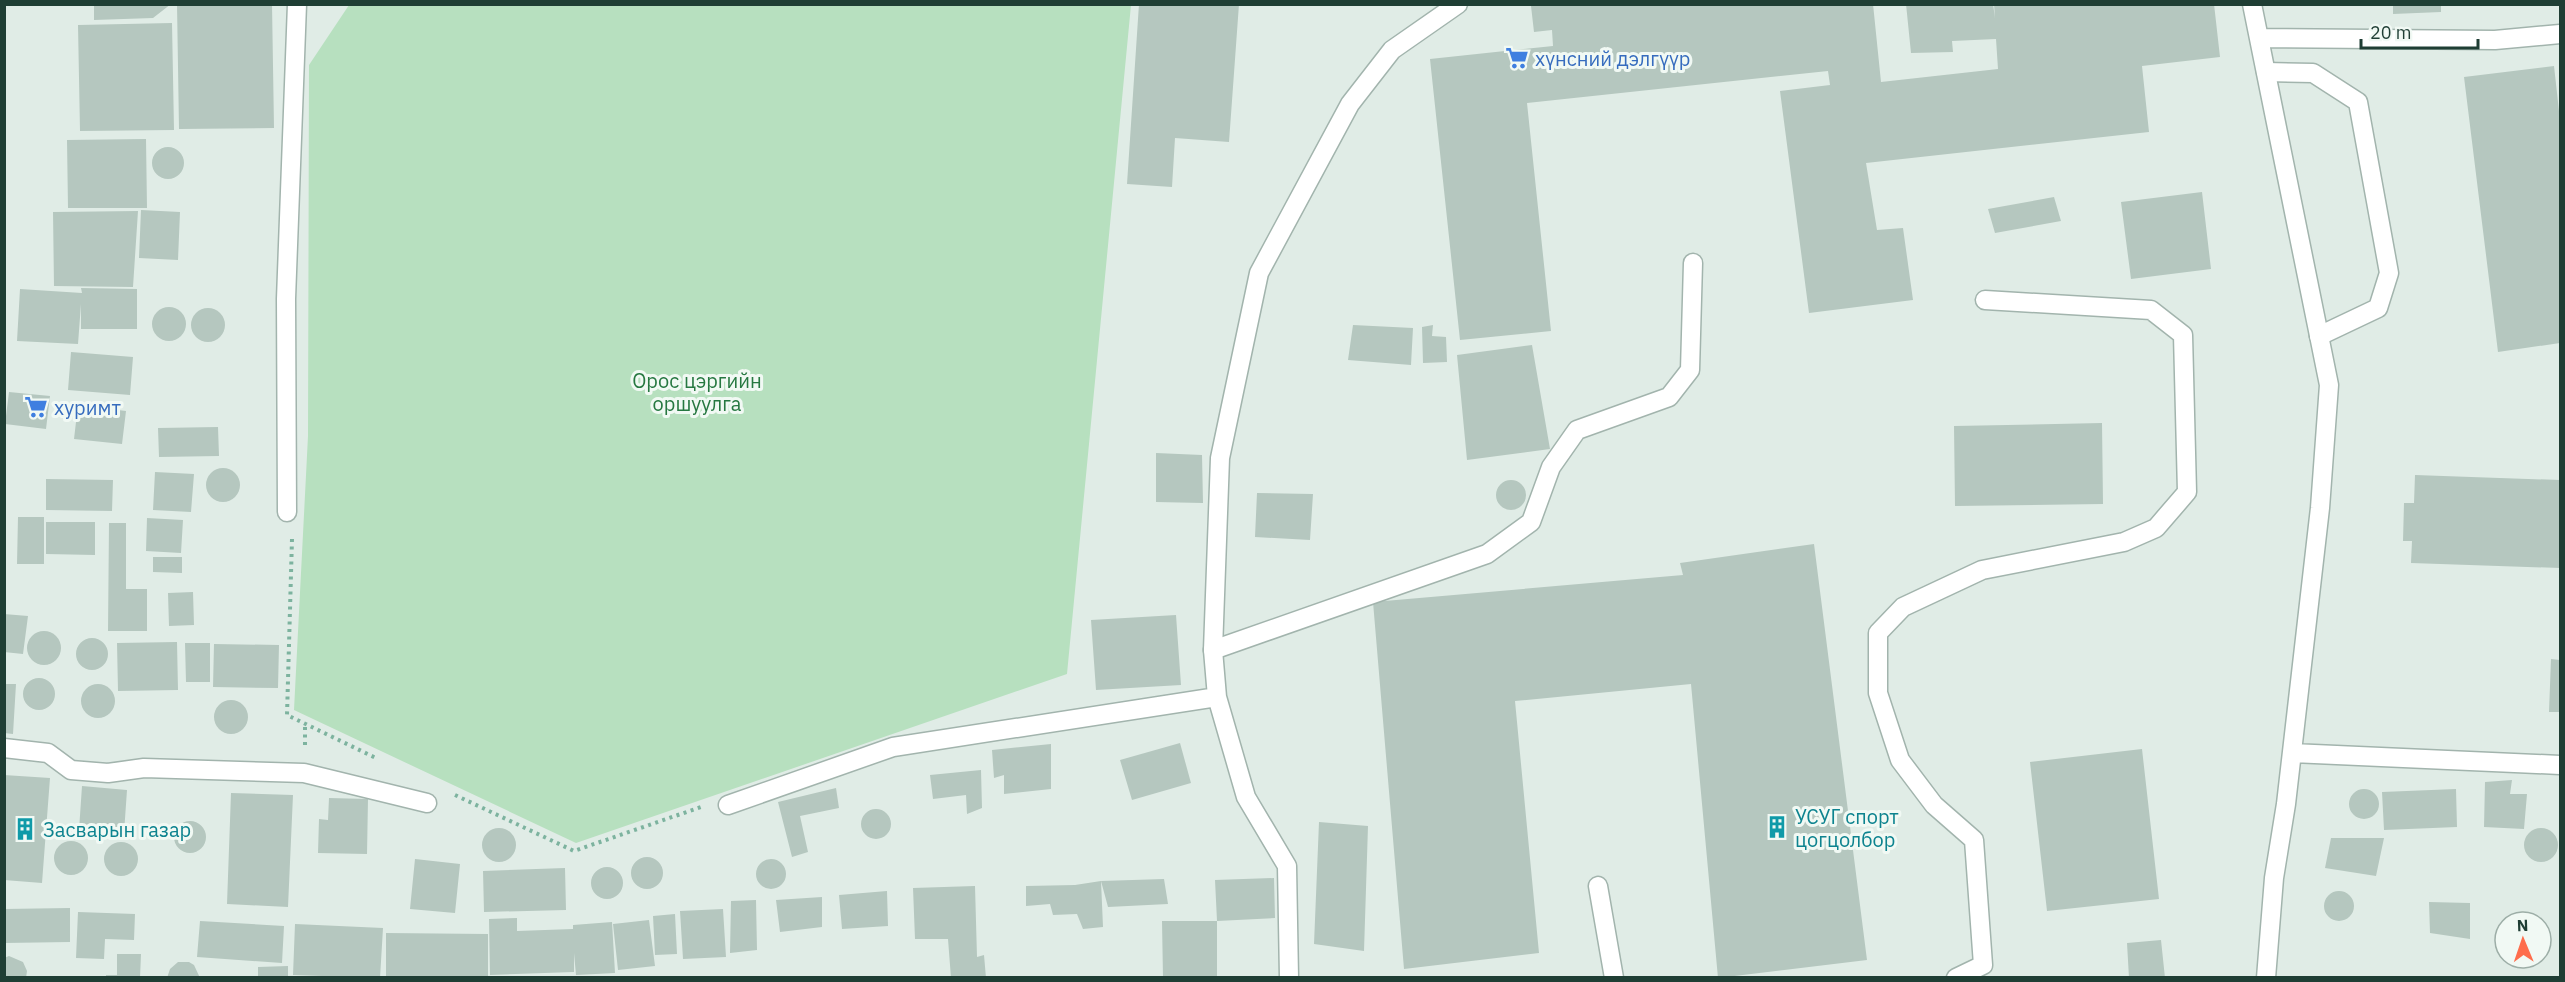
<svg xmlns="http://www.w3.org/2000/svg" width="2565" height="982" font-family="'IBM Plex Sans',sans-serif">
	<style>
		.green { fill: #b7e0bf }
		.building { fill: #b5c7bf }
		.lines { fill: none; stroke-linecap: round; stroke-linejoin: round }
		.service-casing { stroke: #a2b4ad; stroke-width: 21 }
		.minor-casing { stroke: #a2b4ad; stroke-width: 21 }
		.path { stroke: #7db39f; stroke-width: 4; stroke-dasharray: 3 4.5; stroke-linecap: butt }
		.service { stroke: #fff; stroke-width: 18 }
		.minor { stroke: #fff; stroke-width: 18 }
		.labels { text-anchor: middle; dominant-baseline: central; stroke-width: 6; stroke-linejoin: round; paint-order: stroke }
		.shop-label { font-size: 20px; fill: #366cbe; stroke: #f1f9f4; text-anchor: start }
		.park-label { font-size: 20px; fill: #267841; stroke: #f1f9f4 }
		.culture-label { font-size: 20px; fill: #0d838f; stroke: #f1f9f4; text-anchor: start }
	</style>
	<rect width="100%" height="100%" fill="#e0ece6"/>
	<path class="green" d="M349 5H1131L1067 674 576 843 294 710 308 436 309 65Z"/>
	<path class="building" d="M94 4H171L153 18 94 20Z
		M177 4H272L274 128 179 129Z
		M1139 4H1239L1229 142 1175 138 1172 187 1127 184Z
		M1550 4H1873L1881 82 1998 69 1996 39 1952 41 1953 52 1911 53 1906 4H1993L1995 18 1994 4H2214L2220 57 2142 66 2149 132 1866 163 1877 230 1903 228 1913 300 1809 313 1780 91 1830 85 1828 71 1527 103 1551 331 1460 340 1430 59 1553 46 1552 30 1534 32 1531 6Z
		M2393 4H2441V12L2393 14Z
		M172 23 174 130 80 131 78 25Z
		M2554 66 2560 120V343L2498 352 2464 77Z
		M146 139 147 208H68L67 140Z
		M152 163a16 16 0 1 1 32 0a16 16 0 1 1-32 0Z
		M2202 192 2211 269 2131 279 2121 202Z
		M2054 197 2061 221 1995 233 1988 209Z
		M141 210 180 212 178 260 139 258Z
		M138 211 133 287 54 286 53 212Z
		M81 288 137 289V329H81V304L78 344 17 341 20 289 82 293Z
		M152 324a17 17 0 1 1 34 0a17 17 0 1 1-34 0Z
		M191 325a17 17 0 1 1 34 0a17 17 0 1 1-34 0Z
		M1353 325 1413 328 1411 365 1348 360Z
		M1433 325 1432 336 1446 337 1447 362 1423 363 1422 327Z
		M1532 345 1550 449 1467 460 1457 355Z
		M71 352 133 357 130 395 68 390Z
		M9 392 50 396 46 429 5 424Z
		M78 405 126 411 122 444 74 439Z
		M2102 423 2103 504 1955 506 1954 426Z
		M218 427 219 456 159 457 158 428Z
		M1156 453 1202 455 1203 503 1156 502Z
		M206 485a17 17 0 1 1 34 0a17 17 0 1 1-34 0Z
		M155 472 194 474 191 512 153 510Z
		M2415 475 2560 480V568L2411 563 2412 541H2403L2404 503H2414Z
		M46 479 113 480 112 511 46 510Z
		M1496 495a15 15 0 1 1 30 0a15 15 0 1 1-30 0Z
		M1257 493 1313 494 1310 540 1255 537Z
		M18 517H44V564H17Z
		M147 518 183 520 181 553 146 551Z
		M46 522H95V555L46 554Z
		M109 523H126V589H147V631H108Z
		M1814 544 1867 960 1718 978 1691 684 1515 701 1539 953 1404 969 1373 602 1683 575 1680 563Z
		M153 557H182V573L153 572Z
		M193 592 194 625 169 626 168 593Z
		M4 614 28 616 23 654 4 652Z
		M1176 615 1181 685 1096 690 1091 620Z
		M27 648a17 17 0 1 1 34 0a17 17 0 1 1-34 0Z
		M76 654a16 16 0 1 1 32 0a16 16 0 1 1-32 0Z
		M177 642 178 690 118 691 117 643Z
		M185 643H210V682H186Z
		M214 644 279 645 278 688 213 687Z
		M2551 659 2560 660V712H2549Z
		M23 694a16 16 0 1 1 32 0a16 16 0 1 1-32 0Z
		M81 701a17 17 0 1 1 34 0a17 17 0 1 1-34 0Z
		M4 684H16L13 734 4 733Z
		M214 717a17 17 0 1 1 34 0a17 17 0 1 1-34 0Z
		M1180 743 1191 783 1132 800 1120 760Z
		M1051 744V789L1004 794V775L994 778 992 750Z
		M2142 749 2159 899 2047 911 2030 762Z
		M981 770 982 808 967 814 966 795 933 799 930 775Z
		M4 775 50 778 42 883 4 880Z
		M2512 780 2510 794H2527L2524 829 2484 827 2485 782Z
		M82 786 127 790 124 833 79 830Z
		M836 788 839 808 800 816 808 852 792 857 778 802Z
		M2349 804a15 15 0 1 1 30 0a15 15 0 1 1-30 0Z
		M2456 789 2457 827 2384 830 2382 792Z
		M231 793 293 795 288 907 227 904Z
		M329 798 368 799 367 854 318 853 319 819 328 820Z
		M861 824a15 15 0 1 1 30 0a15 15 0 1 1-30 0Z
		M174 837a16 16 0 1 1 32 0a16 16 0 1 1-32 0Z
		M1319 822 1368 826 1364 951 1314 944Z
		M2524 845a17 17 0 1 1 34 0a17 17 0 1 1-34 0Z
		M482 845a17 17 0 1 1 34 0a17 17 0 1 1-34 0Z
		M2331 838H2384L2376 876 2325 868Z
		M54 858a17 17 0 1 1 34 0a17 17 0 1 1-34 0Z
		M104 859a17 17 0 1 1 34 0a17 17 0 1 1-34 0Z
		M631 873a16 16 0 1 1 32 0a16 16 0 1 1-32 0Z
		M756 874a15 15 0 1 1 30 0a15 15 0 1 1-30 0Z
		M415 859 460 864 455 913 410 909Z
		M591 883a16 16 0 1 1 32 0a16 16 0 1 1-32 0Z
		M565 868 566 910 484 912 483 871Z
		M1274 878 1275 918 1217 921 1215 880Z
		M1164 879 1168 904 1108 907 1101 881Z
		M1101 881 1103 927 1083 929 1077 914 1053 915 1050 904 1026 906V886L1075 885Z
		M975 886 977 957 984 955 986 978H951L948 939H915L913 888Z
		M2324 906a15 15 0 1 1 30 0a15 15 0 1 1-30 0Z
		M887 891 888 926 842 929 839 895Z
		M822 897V927L780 932 776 900Z
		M756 900 757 950 730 953 731 901Z
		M2429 902 2470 903V939L2430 933Z
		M70 908V942L4 943V909Z
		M723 909 726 957 683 959 680 911Z
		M78 912 135 914 134 940 105 939 104 959 76 958Z
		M675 914 677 954 655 955 653 916Z
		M517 918V931L573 929V925L612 922 615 973 576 975 574 953V972L490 975 489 919Z
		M649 920 655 966 618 970 613 924Z
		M200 921 284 926 282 963 197 957Z
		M1162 921H1217V978H1163Z
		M295 924 383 928 380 978 293 975Z
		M386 933 488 934V978H386Z
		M2161 940 2165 978H2129L2127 943Z
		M117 954H141L140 978H106V975H117Z
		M9 956 23 962 27 971 26 978H4V958Z
		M178 962H189L194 965 200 978H167L170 969Z
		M288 966V978H258V967Z"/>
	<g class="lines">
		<g class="service-casing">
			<path id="service" d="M2266 72 2313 73 2358 102 2389 273 2378 308 2319 336
				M1213 650 1487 554 1531 522 1551 467 1577 430 1669 397 1690 370 1693 263
				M1956 978 1983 965 1974 840 1934 805 1900 760 1878 693V633L1903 607 1982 570 2124 542 2156 528 2187 492 2183 335 2151 310 1985 300"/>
		</g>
		<g class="minor-casing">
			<path id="minor" d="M2252 4 2329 385 2320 508 2286 804 2274 878 2266 978
				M2259 38 2495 40 2560 34
				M287 512 286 299 297 4
				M4 748 48 753 71 770 108 773 144 768 304 773 427 803
				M2292 753 2560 765
				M728 805 893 747 1217 697
				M1598 886 1614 978
				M1289 978 1287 866 1246 797 1217 697 1213 650 1220 458 1259 273 1350 104 1392 50 1458 4"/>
		</g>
		<path class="path" d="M292 539 287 715 378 759
			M305 745V724
			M455 795 574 851 701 807"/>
		<use href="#service" class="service"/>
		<use href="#minor" class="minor"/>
	</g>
	<defs>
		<g id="supermarket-bare" transform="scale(1.8)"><path d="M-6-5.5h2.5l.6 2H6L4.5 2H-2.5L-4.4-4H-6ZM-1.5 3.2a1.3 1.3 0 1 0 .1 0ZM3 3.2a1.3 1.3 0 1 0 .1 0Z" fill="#3f7fe0" stroke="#f1f9f4" stroke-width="2.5" paint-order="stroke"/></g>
		<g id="building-bare" transform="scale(1.8)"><path d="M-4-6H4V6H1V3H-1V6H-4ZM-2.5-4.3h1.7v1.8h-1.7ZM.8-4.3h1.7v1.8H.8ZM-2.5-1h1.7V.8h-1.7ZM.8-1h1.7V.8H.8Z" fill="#0f9aa8" stroke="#f1f9f4" stroke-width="2.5" paint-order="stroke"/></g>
	</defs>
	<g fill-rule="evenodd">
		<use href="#supermarket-bare" x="1517" y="58"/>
		<use href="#supermarket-bare" x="36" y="407"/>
		<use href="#building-bare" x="1777" y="827"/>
		<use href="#building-bare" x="25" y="829"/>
	</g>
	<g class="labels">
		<g class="shop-label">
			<text x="1535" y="58">хүнсний дэлгүүр</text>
			<text x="54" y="407">хуримт</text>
		</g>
		<g class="park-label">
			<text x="697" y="380">Орос цэргийн<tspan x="697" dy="23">оршуулга</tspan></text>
		</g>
		<g class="culture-label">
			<text x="1795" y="816">УСУГ спорт<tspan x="1795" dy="23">цогцолбор</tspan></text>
			<text x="43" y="829">Засварын газар</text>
		</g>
	</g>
	<rect width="2565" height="982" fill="none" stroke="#1f3e34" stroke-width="12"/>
	<g transform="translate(2523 940) rotate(358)"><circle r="28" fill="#f1f9f4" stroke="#9daea7" stroke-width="1.5"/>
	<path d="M0-4.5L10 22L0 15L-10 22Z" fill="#fe6d4c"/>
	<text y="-9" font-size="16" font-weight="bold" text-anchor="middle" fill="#1f3e34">N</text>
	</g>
	<path d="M2361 39v9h117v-9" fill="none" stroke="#1f3e34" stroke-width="3"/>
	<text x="2370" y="39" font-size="18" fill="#1f3e34" stroke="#f1f9f4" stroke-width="4.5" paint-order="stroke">20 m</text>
</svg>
